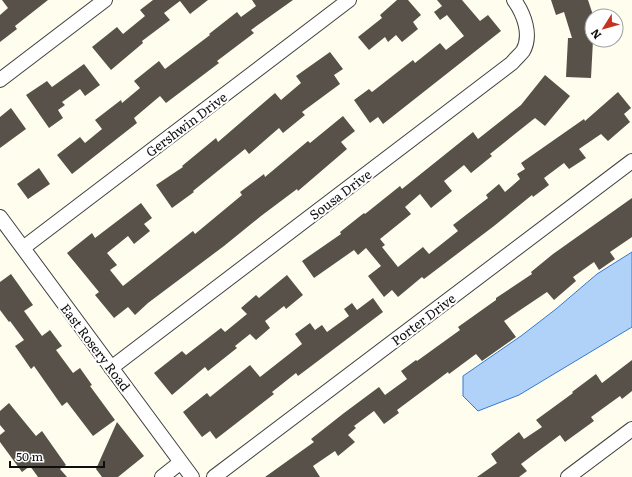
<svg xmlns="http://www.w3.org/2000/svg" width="632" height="477" font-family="Literata,serif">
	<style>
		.water { fill: #b1d2f8; stroke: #3579d2 }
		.building { fill: #575149 }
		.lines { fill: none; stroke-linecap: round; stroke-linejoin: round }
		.minor-casing { stroke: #414141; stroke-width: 16 }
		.minor { stroke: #fff; stroke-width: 14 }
		.labels { text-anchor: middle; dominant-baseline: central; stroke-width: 4; stroke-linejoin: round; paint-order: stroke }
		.street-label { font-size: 13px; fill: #0e0e0e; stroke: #fff }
	</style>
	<rect width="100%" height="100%" fill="#fffeee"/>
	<path class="water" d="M632 252V327L519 395 478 411 463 396V376L521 336 556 309 597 274Z"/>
	<path class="building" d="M2 0H48L15 26 17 29 0 42V15L8 8Z
		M153 0H208L190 14 180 1 164 13 170 20 142 41 143 43 111 70 92 47 117 27 123 34 145 16 140 10Z
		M252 0H293L251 30 254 33 217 61 219 63 166 103 160 96 134 118 137 123 72 174 57 155 80 137 85 143 102 129 95 120 121 100 122 103 140 88 134 81 159 61 165 69 210 35 209 34 237 12 241 17 256 6Z
		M397 0H408L421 15 413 22 418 29 402 42 396 35 388 42 385 37 369 50 358 37 382 18 380 15Z
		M437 0H462L480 21 488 15 501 31 383 124 378 117 370 123 354 100 369 89 372 92 413 60 415 63 440 43 446 50 464 36 447 15 440 20 434 12 442 6Z
		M551 0H588L592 12 593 40 591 78 566 77 568 38H572L564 12 556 15Z
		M330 52 343 69 334 75 340 84 302 112 305 115 283 133 279 128 249 154 245 149 193 191 194 192 172 208 156 185 183 167 182 166 216 138 218 142 275 93 281 100 301 83 296 76Z
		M84 64 100 85 85 96 80 89 62 102 65 105 58 110 63 118 49 128 26 95 47 81 52 87Z
		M545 75 570 96 545 126 535 118 490 154 492 156 471 173 464 165 444 181 452 191 431 208 420 194 405 207 411 214 380 239 385 245 382 247 398 267 423 247 429 254 458 231 453 225 488 198 486 195 499 184 505 192 520 179 517 174 525 169 521 163 584 119 585 121 618 92 631 108 624 114 630 122 608 141 601 134 579 149 586 158 569 169 564 163 544 178 549 185 533 197 532 195 494 226 424 279 422 277 398 297 392 290 384 297 368 276 381 266 366 248 358 255 354 250 314 278 302 261 341 234 340 232 364 213 365 214 400 186 402 189 473 132 478 139 521 105Z
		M11 108 26 129 0 148V117Z
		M343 116 355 131 341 142 347 149 298 191 297 189 261 216 224 246 148 303 135 315 128 307 114 318 95 295 99 292 67 253 92 233 95 238 141 203 152 218 144 224 150 231 134 244 128 236 107 253 117 265 110 270 123 286 193 231 195 234 242 195 240 192 264 174 265 177 308 141 310 143Z
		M39 168 50 184 28 199 17 184Z
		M632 198V237L610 252 615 259 599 270 594 262 573 277 576 281 554 300 547 292 504 321 516 337 482 361 476 354 449 374 448 372 397 410 399 413 384 424 374 411 354 426 356 428 348 435 355 442 338 456 335 451 313 466 320 477H265L314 442 311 439 344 413 379 387 385 395 407 379 401 371 416 360 417 361 460 330 458 327 496 300V298L532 274 531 272 553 254Z
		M11 274 33 305 24 311 42 336 50 330 62 346 56 350 73 373 80 368 92 385 90 386 115 420 93 436 67 402 62 406 34 366 31 369 15 346 24 340 10 321 9 322 0 310V282Z
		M287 275 303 295 286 309 284 306 265 321 270 328 256 340 250 334 235 346 237 348 208 371 205 367 172 395 154 373 182 351 186 355 221 328 225 332 247 314 241 308 256 295 259 298Z
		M373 298 383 312 298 376 296 373 272 392 274 394 216 439 210 431 202 437 183 412 207 393 210 397 250 365 260 377 302 344 295 334 310 323 315 330 322 325 327 332 349 316 344 309 352 303 357 310Z
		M632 360V391L622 399 620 396 591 417 594 421 565 442 560 435 537 452 521 464 527 471 519 477H477L497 463 491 454 519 432 524 439 542 427 536 420 573 393 572 392 596 374 602 383Z
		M9 403 36 436 42 431 66 465 60 469 67 477H38L30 466 22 472 0 442V435L5 431 0 425V411Z
		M117 422 144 456 118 477H102L96 469Z"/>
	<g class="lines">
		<g class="minor-casing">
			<path id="minor" d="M0 80 105 0
				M0 217 192 477
				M23 248 349 0
				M111 368 512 63C515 59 520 55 523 51 532 35 524 14 514 0
				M162 477 181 462
				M214 477 632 161
				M568 477 632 429"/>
		</g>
		<use href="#minor" class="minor"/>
	</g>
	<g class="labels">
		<g class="street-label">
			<text transform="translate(186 124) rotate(-37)">Gershwin Drive</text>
			<text transform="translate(340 194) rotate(-37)">Sousa Drive</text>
			<text transform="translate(423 319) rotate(-37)">Porter Drive</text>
			<text transform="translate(96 347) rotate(53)">East Rosery Road</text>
		</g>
	</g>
	<g transform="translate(604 28) rotate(233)"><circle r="19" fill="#ffffff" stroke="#9f9f9f"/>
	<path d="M0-3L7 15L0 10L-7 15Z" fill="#c33420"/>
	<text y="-6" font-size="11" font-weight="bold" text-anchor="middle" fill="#0e0e0e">N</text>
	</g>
	<path d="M10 461v6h94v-6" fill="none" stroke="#0e0e0e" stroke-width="2"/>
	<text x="16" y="461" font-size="12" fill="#0e0e0e" stroke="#ffffff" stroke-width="3" paint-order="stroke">50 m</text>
</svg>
